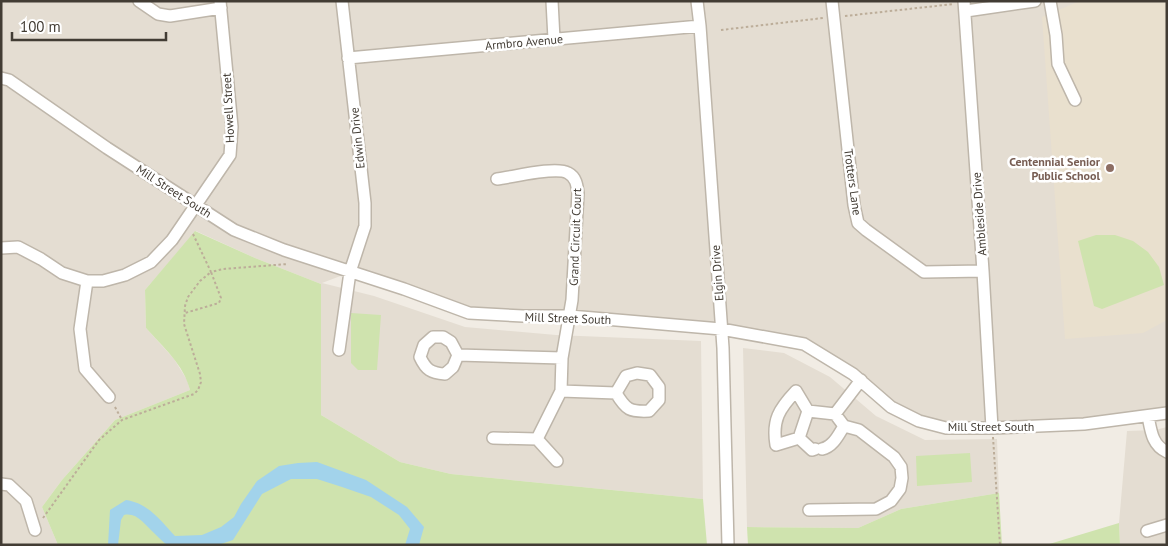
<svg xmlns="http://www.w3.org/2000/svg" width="1168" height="546" font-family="'PT Sans',sans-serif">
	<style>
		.residential { fill: #e4ddd2 }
		.education { fill: #e9e0ce }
		.green { fill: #cfe3ae }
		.water { fill: #a2d3eb }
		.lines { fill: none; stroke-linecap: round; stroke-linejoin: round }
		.minor-casing { stroke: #beb6aa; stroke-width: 14 }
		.path { stroke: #bcad99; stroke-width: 2; stroke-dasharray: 2.5 2.5; stroke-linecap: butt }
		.minor { stroke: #fff; stroke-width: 11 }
		.education-dot { fill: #8d6e63; stroke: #fff; stroke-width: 2 }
		.labels { text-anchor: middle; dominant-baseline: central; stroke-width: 5; stroke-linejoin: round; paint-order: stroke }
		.street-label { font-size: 12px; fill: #423c34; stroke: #fff }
		.education-label { font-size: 12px; font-weight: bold; fill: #785e54; stroke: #fff; text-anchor: end }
	</style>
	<rect width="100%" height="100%" fill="#f1ece4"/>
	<path class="residential" d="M1 1H1167V413L992 428 919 421 804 344 721 329 469 313 351 272 322 283 374 296 465 327 556 335 701 341 703 499 451 474 400 462 321 415V284L255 258 196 231 145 290 146 328 174 359 187 380 190 390 115 420 62 480 42 507 58 545H1Z
		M743 348 784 353 830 377 876 416 925 440 997 439 999 493 901 509 858 528 747 527Z
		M1167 427V545H1120L1119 523 1127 431 1155 430Z"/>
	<path class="education" d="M1080 1H1167V320L1143 333 1065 339 1042 17Z"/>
	<path class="green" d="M195 231 255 258 321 284V415L400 462 451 474 703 499 707 545H58L42 507 62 480 115 420 190 390C184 365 163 347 146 328L145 290Z
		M1096 235H1115L1133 241 1148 252 1159 267 1164 285 1102 309 1094 306 1078 241Z
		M351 313 381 315 377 370H358L351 363Z
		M970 453 972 482 917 486 916 456Z
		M999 493 1002 545H748L747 527 858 528 901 509Z
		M1119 523 1120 545H1046Z"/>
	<path class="water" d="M317 462 366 480 407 507 424 527 419 545H405L410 529 399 515 371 497 342 487 317 479H291L262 494 233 540 218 545H167C162 541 158 537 154 533 145 525 137 512 124 515L121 520 118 545H108L110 510 126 500C148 503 160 520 175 536L202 535 221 527 234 517 241 504 257 481 279 466 298 463Z"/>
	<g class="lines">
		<g class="minor-casing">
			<path id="minor" d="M139 1 158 14 170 16 221 8
				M552 1 554 39
				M697 1 700 26 723 348 728 545
				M832 1 854 205 858 223 866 230 924 272 983 271
				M964 1 983 271 992 428
				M1050 1 1056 35 1058 64 1075 100
				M966 11 1035 1
				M348 58 700 26
				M1 78 9 80 107 148 234 230 284 250 404 289 469 313 523 316H570L721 329 804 344 853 374 891 407 919 421 946 428H992L1084 424 1167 413
				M1 248 18 247 41 259 62 273 87 281H103L125 275 151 262 172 240 230 155 232 127 220 1
				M87 281 80 329 85 369 109 397
				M339 350 350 272 365 226V203L342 1
				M458 355 453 367 445 374C431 373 426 370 420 357L424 345 433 337H443L451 342 458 355 562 358
				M561 391 616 393C626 410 630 412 649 411L659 400V387L650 375 637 373 626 376 616 393
				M808 411 799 438 776 445C772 420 779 409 796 391L808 411 835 414 861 380
				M1148 416C1151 431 1152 445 1167 452
				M493 438 537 439 561 391 562 358 572 300 578 193C577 185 576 177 568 173 556 166 513 177 497 179
				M799 438 812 450 815 449
				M537 439 557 461
				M822 449C833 447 839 434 844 426
				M1 484 9 485 26 501 35 530
				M809 510 876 509 891 501 900 489 902 478 901 467 894 457 859 430 844 426 835 414
				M1147 531 1167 525"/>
		</g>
		<path class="path" d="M845 16 954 4
			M721 30 823 18
			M193 234 211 272 223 269 288 264
			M115 407 122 420
			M993 437 1000 545
			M43 518 99 440 122 420 194 394 198 390 201 382 200 374 184 324 185 306 188 297 200 281 211 272 221 298 219 303 185 313"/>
		<use href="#minor" class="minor"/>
	</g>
	<circle class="education-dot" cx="1110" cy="168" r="5"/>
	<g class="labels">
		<g class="street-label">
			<text transform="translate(524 42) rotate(-5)">Armbro Avenue</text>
			<text transform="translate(228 108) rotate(-93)">Howell Street</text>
			<text transform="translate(357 138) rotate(-96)">Edwin Drive</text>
			<text transform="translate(853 182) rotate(82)">Trotters Lane</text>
			<text transform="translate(174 191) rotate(33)">Mill Street South</text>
			<text transform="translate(979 214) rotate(-94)">Ambleside Drive</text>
			<text transform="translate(575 237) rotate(-88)">Grand Circuit Court</text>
			<text transform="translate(717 273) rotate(-94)">Elgin Drive</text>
			<text transform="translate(568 318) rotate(2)">Mill Street South</text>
			<text x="991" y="426">Mill Street South</text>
		</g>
		<g class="education-label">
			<text x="1100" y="161">Centennial Senior<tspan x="1100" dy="14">Public School</tspan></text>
		</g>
	</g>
	<rect width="1168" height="546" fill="none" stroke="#423c34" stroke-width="5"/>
	<path d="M12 32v8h154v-8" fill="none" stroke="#423c34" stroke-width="2.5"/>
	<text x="20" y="32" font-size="15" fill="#423c34" stroke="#ffffff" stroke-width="4" paint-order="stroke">100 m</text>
</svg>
